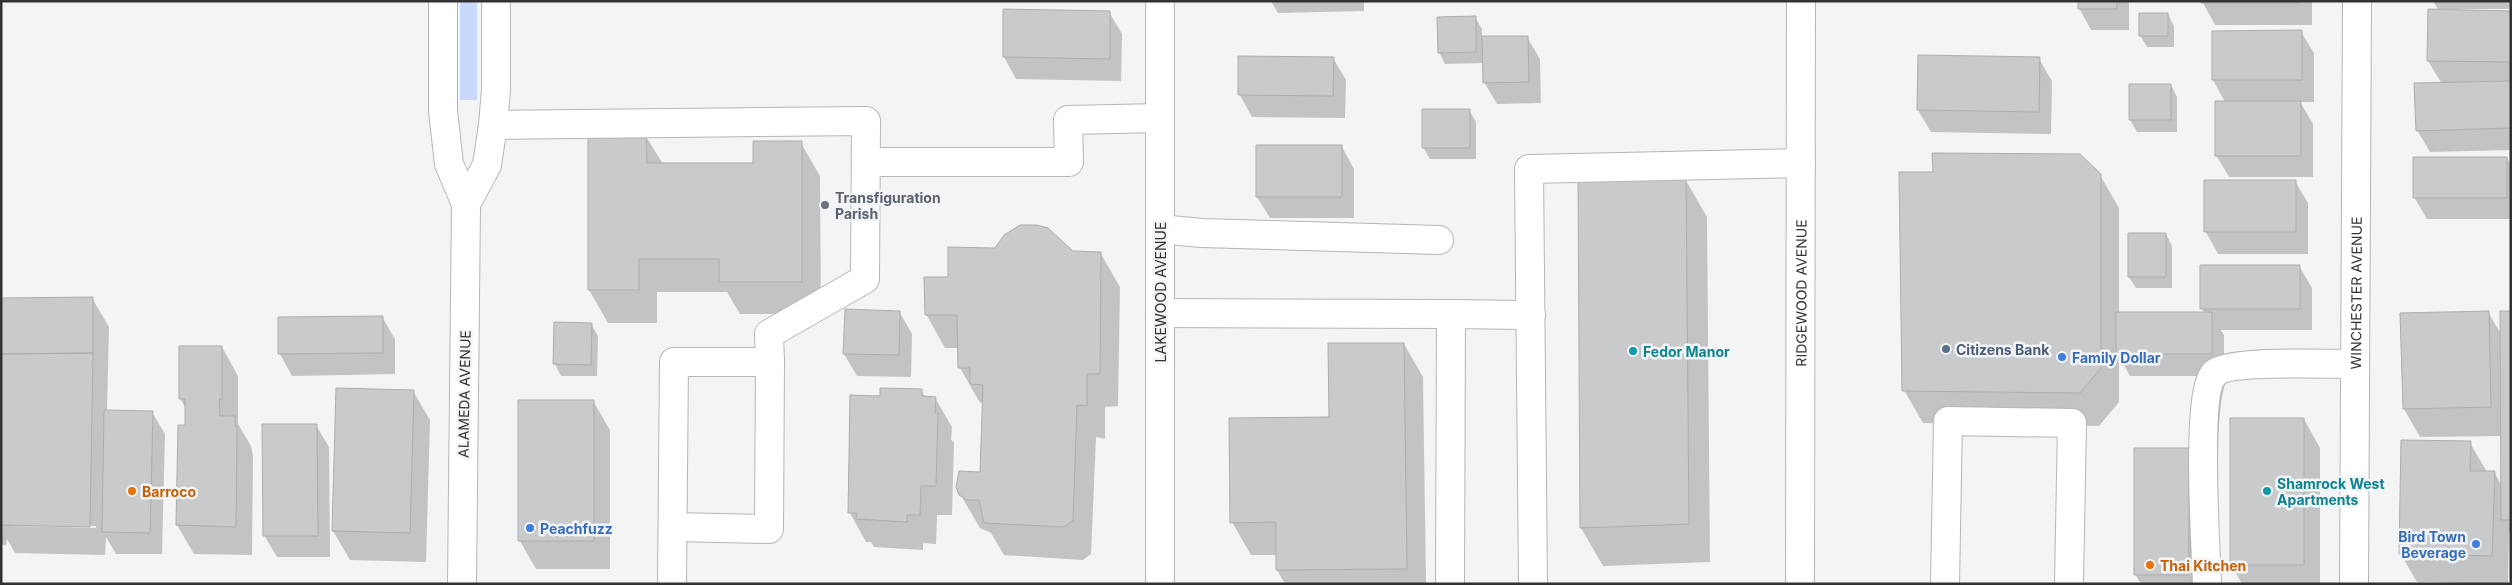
<svg xmlns="http://www.w3.org/2000/svg" width="2512" height="585" font-family="Inter,sans-serif">
	<style>
		.green { fill: #c9d9fb }
		.shadow { fill: #0003; fill-rule: evenodd }
		.building { fill: #c9cacc; stroke: #acadaf }
		.lines { fill: none; stroke-linecap: round; stroke-linejoin: round }
		.minor-casing { stroke: #b5b6b8; stroke-width: 30 }
		.minor { stroke: #fff; stroke-width: 28 }
		.worship-dot { fill: #6b7280; stroke: #f3f4f6; stroke-width: 2 }
		.service-dot { fill: #5c6f8a; stroke: #f3f4f6; stroke-width: 2 }
		.culture-dot { fill: #0f9aa8; stroke: #f3f4f6; stroke-width: 2 }
		.shop-dot { fill: #3f7fe0; stroke: #f3f4f6; stroke-width: 2 }
		.food-dot { fill: #e8710a; stroke: #f3f4f6; stroke-width: 2 }
		.labels { text-anchor: middle; dominant-baseline: central; stroke-width: 5; stroke-linejoin: round; paint-order: stroke }
		.worship-label { font-size: 14px; font-weight: bold; fill: #5b616d; stroke: #f3f4f6; text-anchor: start }
		.street-label { font-size: 14px; fill: #323233; stroke: #f3f4f6 }
		.service-label { font-size: 14px; font-weight: bold; fill: #4e5e75; stroke: #f3f4f6; text-anchor: start }
		.culture-label { font-size: 14px; font-weight: bold; fill: #0d838f; stroke: #f3f4f6; text-anchor: start }
		.shop-label { font-size: 14px; font-weight: bold; fill: #366cbe; stroke: #f3f4f6; text-anchor: start }
		.food-label { font-size: 14px; font-weight: bold; fill: #c56008; stroke: #f3f4f6; text-anchor: start }
	</style>
	<rect width="100%" height="100%" fill="#f3f4f6"/>
	<path class="green" d="M460 1H477V100H460Z"/>
	<path class="shadow" d="M1271 1H1364V11L1278 13Z
		M2079 1H2129V30H2091L2079 8Z
		M2202 1H2312V25H2215Z
		M2433 1H2511V9H2450V11L2511 12V150L2430 152 2417 130 2442 84 2428 61 2439 11Z
		M1004 11 1109 12 1122 34 1121 81 1016 79 1004 57Z
		M2168 14 2174 26V47H2147L2140 35Z
		M1475 17 1482 29V38L1527 37 1540 59 1541 103 1497 104 1484 82V63L1445 64 1439 52Z
		M2213 32H2301L2314 53V102H2300L2313 124V177H2229L2216 155 2225 102 2213 80Z
		M1240 57 1333 58 1346 80 1345 118 1252 117 1240 95Z
		M2039 59 2052 81 2051 134 1931 132 1918 110Z
		M2130 85H2171L2177 97V132H2137L2130 120Z
		M1469 110 1476 122V159H1430L1423 147Z
		M589 135H645L663 164H754L801 143 820 176 821 314H740L727 292H657V323H608L589 290Z
		M1342 147 1354 169V218H1270L1257 197Z
		M2507 158 2511 165V219H2427L2414 197Z
		M2100 175 2119 208V313H2204L2202 308 2299 266 2312 288V330H2221L2224 335V376H2130L2119 356V402L2099 426 1923 423 1904 390Z
		M1685 179 1707 217 1710 562 1603 566 1581 528Z
		M2295 181 2308 203V254H2218L2206 232Z
		M2166 234 2172 246V288H2136L2129 277Z
		M1072 252 1101 254 1120 287 1118 406 1105 407V439L1096 437 1091 554 1083 560 1004 555 991 533 980 528 960 494 981 473 983 404 979 401 960 368 959 348H945L926 314 949 278Z
		M92 298 109 327 107 412H152L165 434 162 554H116L106 537 105 555 15 553 7 539 6 545H1V299ZM13 524 96 526V528L13 526Z
		M2488 312 2501 334 2511 313V534L2509 532 2508 584 2417 582 2400 553 2470 443 2487 472H2494L2502 486V436L2420 437 2404 409Z
		M900 313 912 334 911 377 857 376 844 354Z
		M382 317 395 339V374L292 376 280 354Z
		M591 324 598 336 597 376H561L555 364Z
		M1404 344 1423 377 1426 584H1285L1277 570V555H1251L1232 522Z
		M222 347 238 376V424L251 446 253 456 252 555 194 554 177 525 179 426H187L186 409 180 398Z
		M337 389 413 391 430 420 426 562 350 560 333 531Z
		M921 390 925 397 935 398 952 427 951 439 954 443 952 515H937L936 544 923 543V550L874 547 871 542H866L850 513 882 397Z
		M593 401 610 430V569H536L520 541Z
		M2304 419 2320 448V584H2242L2231 564Z
		M316 425 329 447 330 557H277L264 535Z
		M2188 449 2205 478V584H2141L2135 574Z"/>
	<path class="building" d="M2078 1H2117V9H2078Z
		M2201 1H2300V3H2201Z
		M1003 9 1110 11V59L1003 57Z
		M2428 9 2511 11V62L2427 61Z
		M2139 13H2168V36H2139Z
		M1476 16V52L1438 53 1437 17Z
		M2302 30V80H2212V31Z
		M1482 36H1528L1529 82 1483 83Z
		M1918 55 2040 57 2039 112 1917 110Z
		M1238 56 1334 57 1333 96 1238 95Z
		M2511 81V128L2416 131 2414 83Z
		M2129 84H2171V120H2129Z
		M2215 101H2301V156H2215Z
		M1422 109H1470V148H1422Z
		M646 133 647 163H753V141H802V282H719V259H639V290H588V134Z
		M1256 145H1342V197H1256Z
		M1932 153 2080 154 2101 174V368L2080 393 1902 391 1899 172H1933Z
		M2413 157H2507V198H2413Z
		M1578 176 1686 178 1689 524 1580 528Z
		M2204 180H2296V232H2204Z
		M1020 225H1037L1048 228 1073 251 1101 252 1100 374H1087V406L1077 405 1073 521 1064 527 984 523 979 500H967L959 495 956 487 959 471 980 472 983 385 970 384V368H958L957 315H925L924 277H948V247L995 248 1004 235Z
		M2128 233H2166V277H2128Z
		M2200 265H2300V309H2200Z
		M93 297V353L1 354V298Z
		M845 309 900 311 899 355 843 354Z
		M2489 311 2491 407 2403 409 2400 313Z
		M2500 311H2511V520H2501Z
		M2116 312H2212V354H2116Z
		M383 316V353L278 354V317Z
		M554 322 592 323 591 365 553 364Z
		M1328 343H1404L1407 569 1276 570V522L1230 523 1229 418 1329 417Z
		M179 346H222V399H219L220 416H235V426H237L236 527 176 525 178 425H185V399H179Z
		M93 353 90 527 1 525V354Z
		M336 388 414 390 410 533 332 531Z
		M880 388 922 389V396L936 397 935 413H938L936 486H921L920 515H907V522L856 519 857 513H848L850 395 880 396Z
		M518 400H594V541H518Z
		M104 410 153 411 150 533 102 532Z
		M2230 418H2304V565H2230Z
		M262 424H317L318 536H263Z
		M2401 440 2471 441 2470 471H2495L2492 556 2399 554Z
		M2134 448H2189V575H2134Z"/>
	<g class="lines">
		<g class="minor-casing">
			<g id="minor">
				<path d="M443 1V111L449 164 466 204 462 584"/>
				<path d="M1160 1V584"/>
				<path d="M493 125 866 121 865 279 769 334 770 362H674L672 584"/>
				<path d="M866 162H1069L1068 120 1160 118"/>
				<path d="M466 204 487 165 493 125 496 90V1"/>
				<path d="M1160 229 1202 233 1439 240"/>
				<path d="M1160 313 1451 314 1450 584"/>
				<path d="M1451 314 1531 315"/>
				<path d="M674 527 769 529 770 362"/>
				<path d="M1533 584 1529 169 1801 163"/>
				<path id="s1" d="M1800 584 1801 1"/>
				<path d="M1945 584 1948 421 2072 423 2069 584"/>
				<path d="M2207 584C2206 550 2195 391 2215 373 2230 360 2330 364 2355 364"/>
				<path id="s2" d="M2354 584 2357 1"/>
			</g>
		</g>
		<use href="#minor" class="minor"/>
	</g>
	<circle class="worship-dot" cx="825" cy="205" r="5"/>
	<circle class="service-dot" cx="1946" cy="349" r="5"/>
	<g class="culture-dot">
		<circle cx="1633" cy="351" r="5"/>
		<circle cx="2267" cy="491" r="5"/>
	</g>
	<g class="shop-dot">
		<circle cx="2062" cy="357" r="5"/>
		<circle cx="530" cy="528" r="5"/>
		<circle cx="2476" cy="544" r="5"/>
	</g>
	<g class="food-dot">
		<circle cx="132" cy="491" r="5"/>
		<circle cx="2150" cy="565" r="5"/>
	</g>
	<g class="labels">
		<g class="worship-label">
			<text x="835" y="197">Transfiguration<tspan x="835" dy="16">Parish</tspan></text>
		</g>
		<g class="street-label">
			<text transform="translate(1160 292) rotate(-90)">LAKEWOOD AVENUE</text>
			<text stroke="none"><textPath href="#s2" startOffset="291">WINCHESTER AVENUE</textPath></text>
			<text stroke="none"><textPath href="#s1" startOffset="291">RIDGEWOOD AVENUE</textPath></text>
			<text transform="translate(464 394) rotate(-89)">ALAMEDA AVENUE</text>
		</g>
		<g class="service-label">
			<text x="1956" y="349">Citizens Bank</text>
		</g>
		<g class="culture-label">
			<text x="1643" y="351">Fedor Manor</text>
			<text x="2277" y="483">Shamrock West<tspan x="2277" dy="16">Apartments</tspan></text>
		</g>
		<g class="shop-label">
			<text x="2072" y="357">Family Dollar</text>
			<text x="540" y="528">Peachfuzz</text>
			<text x="2466" y="536" text-anchor="end">Bird Town<tspan x="2466" dy="16">Beverage</tspan></text>
		</g>
		<g class="food-label">
			<text x="142" y="491">Barroco</text>
			<text x="2160" y="565">Thai Kitchen</text>
		</g>
	</g>
	<rect width="2512" height="585" fill="none" stroke="#323233" stroke-width="5"/>
</svg>
